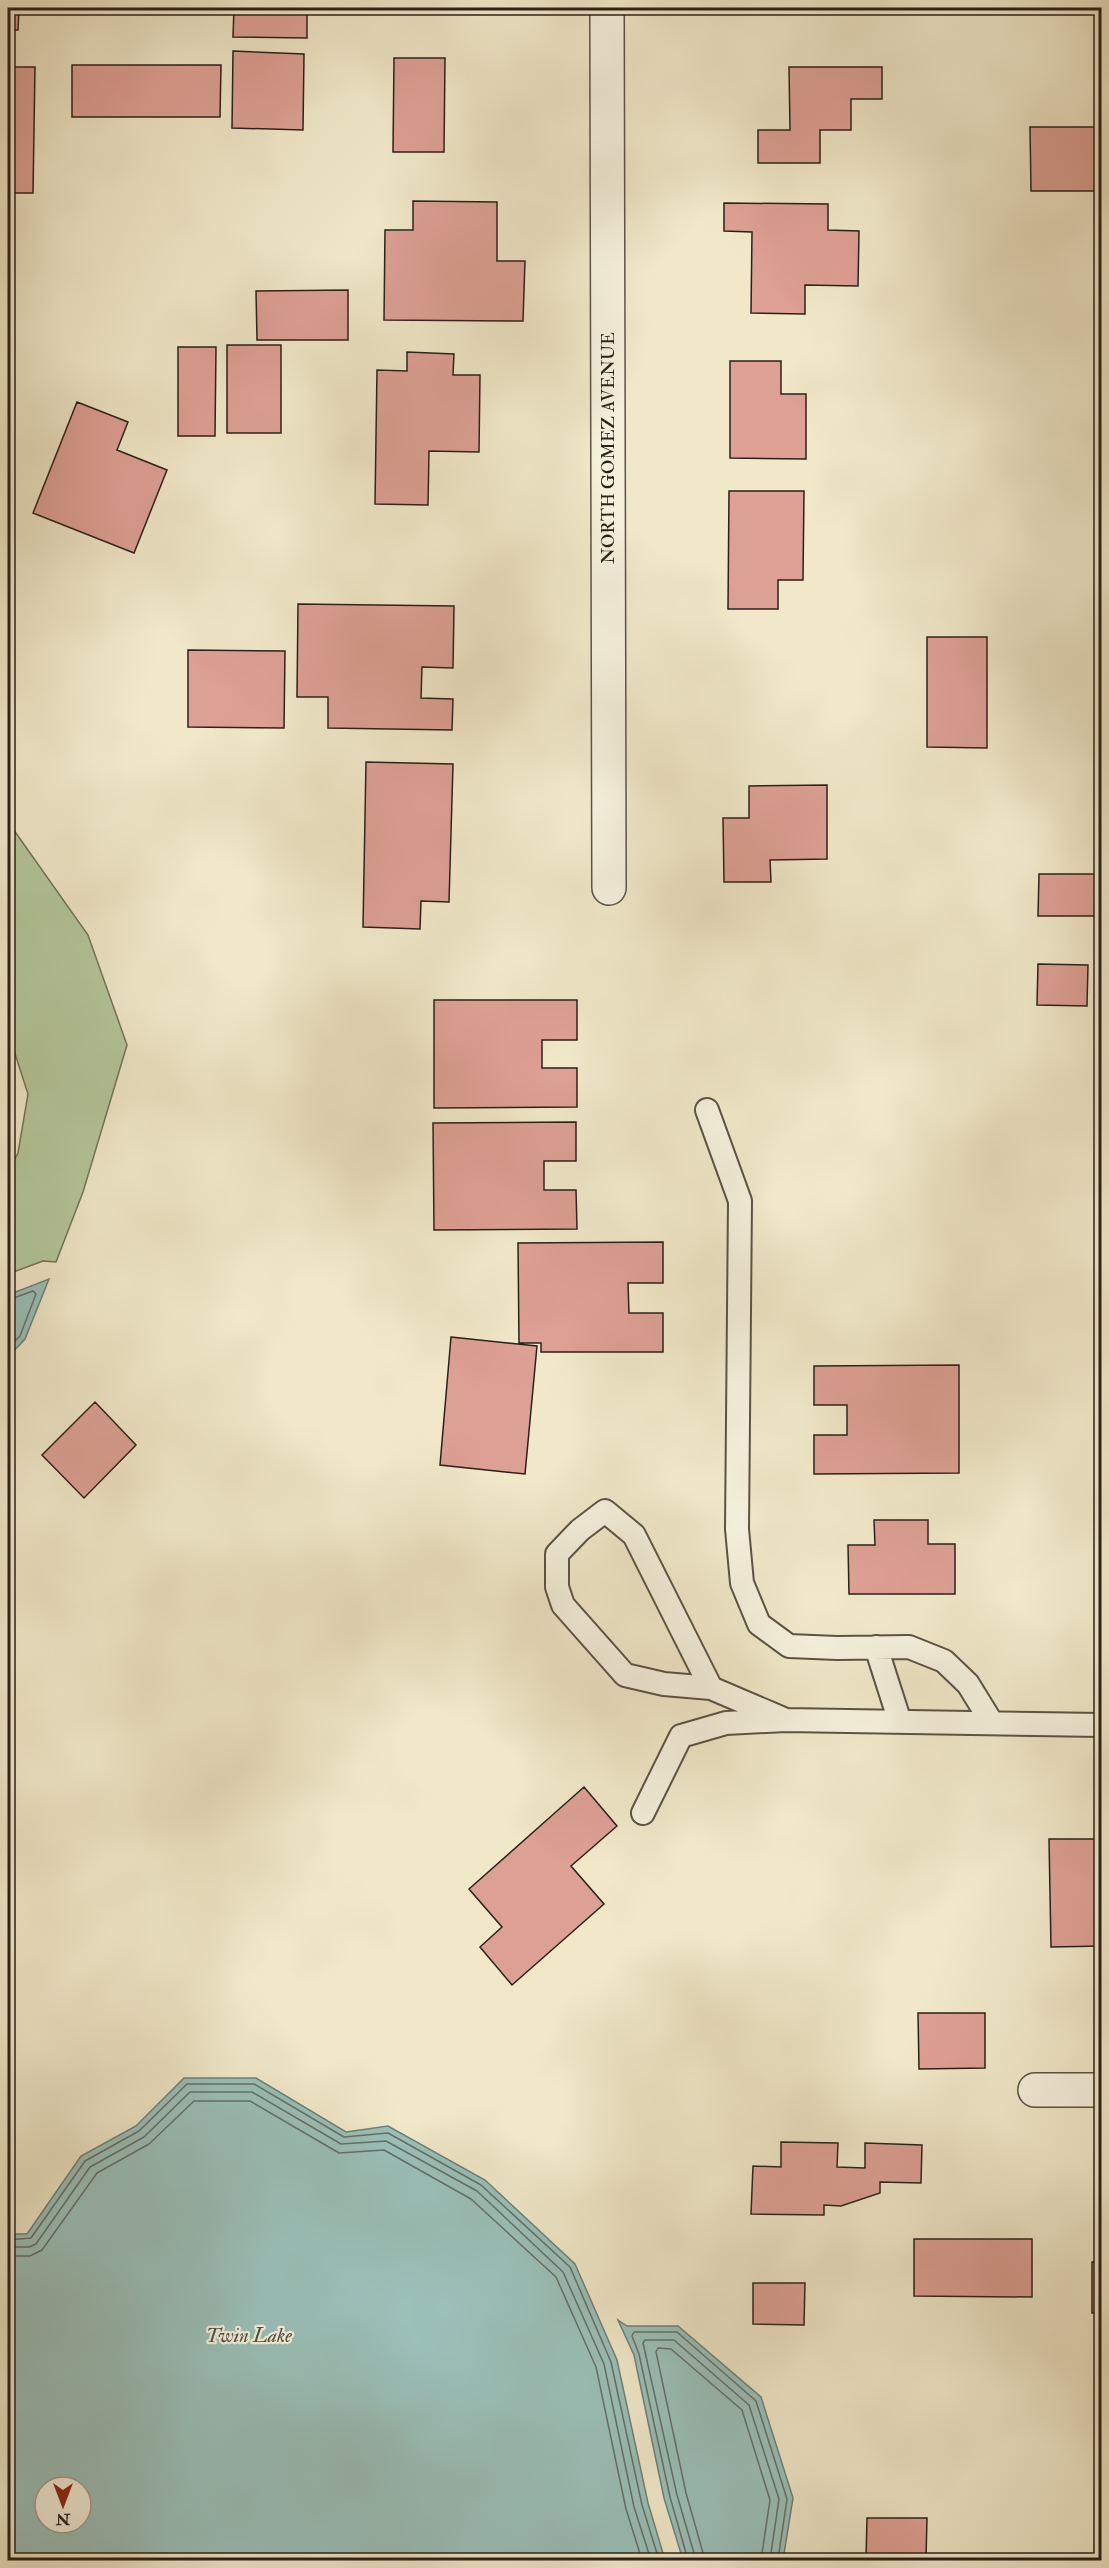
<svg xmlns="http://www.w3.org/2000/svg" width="1109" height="2568" font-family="'IM FELL Double Pica',serif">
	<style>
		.green { fill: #b4c79b; stroke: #6f745a; stroke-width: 1.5 }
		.water { fill: #9ac0b9; stroke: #6d8079; stroke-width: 1.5; fill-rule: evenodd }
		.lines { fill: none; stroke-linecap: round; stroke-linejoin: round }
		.shore { stroke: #627068; stroke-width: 1.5 }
		.building { fill: #dda094; stroke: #2a2118; stroke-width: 1.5 }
		.lane-casing { stroke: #5c5344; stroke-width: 26 }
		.street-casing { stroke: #5c5344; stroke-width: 36 }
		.lane { stroke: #f5f0dc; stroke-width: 22 }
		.street { stroke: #f5f0dc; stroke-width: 33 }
		.labels { text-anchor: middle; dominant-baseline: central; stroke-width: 4.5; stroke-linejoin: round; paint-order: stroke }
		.street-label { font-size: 18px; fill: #2a2118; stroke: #f5f0dc }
		.water-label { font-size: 20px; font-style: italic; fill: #4c5148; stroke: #f5f0dc }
	</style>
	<rect width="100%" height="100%" fill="#f0e8c9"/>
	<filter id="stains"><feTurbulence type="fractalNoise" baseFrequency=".00333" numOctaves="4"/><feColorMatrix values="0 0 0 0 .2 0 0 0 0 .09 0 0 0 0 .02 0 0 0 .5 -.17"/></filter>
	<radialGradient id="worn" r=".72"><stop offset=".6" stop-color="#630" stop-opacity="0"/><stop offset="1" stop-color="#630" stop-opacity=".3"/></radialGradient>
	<path class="green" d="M8 826H11L88 935 127 1045 83 1192 56 1262 43 1261 8 1274V1171L18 1153 28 1094 8 1032Z"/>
	<path class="water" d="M49 1279 25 1339 8 1357V1295Z
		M184 2078H256L346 2132 388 2126 485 2180 575 2264 617 2360 648 2503 665 2560H8V2234H27L81 2156 136 2126ZM45 2487H81V2523H45Z
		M618 2320 627 2326H678L761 2397 793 2498 783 2560H683L664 2498 634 2355Z"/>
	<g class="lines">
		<path class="shore" d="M8 1300 33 1291 36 1294 20 1336 8 1348
			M8 2240 31 2238 85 2161 139 2131 187 2084H254L344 2137 388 2133 481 2185 570 2267 611 2362 642 2505 659 2560
			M8 2247H29L36 2244 90 2167 144 2137 190 2092H252L341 2144 386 2141 477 2191 563 2272 604 2364 634 2507 651 2560
			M8 2256H30L42 2250 97 2173 149 2144 194 2101H250L339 2153 384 2150 471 2199 556 2277 596 2367 626 2509 642 2560
			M688 2560 670 2497 639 2354 632 2336 634 2332H677L756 2401 787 2499 778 2560
			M696 2560 677 2495 643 2343 645 2340H674L749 2405 779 2499 770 2560
			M705 2560 686 2493 656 2352 658 2348 671 2349 742 2410 770 2500 761 2560"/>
	</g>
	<path class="building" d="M8 8H19L18 30H8Z
		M234 8H307V38L233 37Z
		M777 8H853V12H777Z
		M233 51 304 54 303 130 232 128Z
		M394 58H445L444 152H393Z
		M72 65H221L220 117H72Z
		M8 67H35L33 193H8Z
		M789 67H882V99H851V130H820V163H758V130H790Z
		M1030 127H1096V191H1031Z
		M413 201 497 202V261H525L523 321 384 320 385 230H413Z
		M724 203 828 204V230L859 231 858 286 805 285V314L751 313 752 232 724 231Z
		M348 290V340H257L256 291Z
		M227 345H281V433H227Z
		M178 347H216L215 436H178Z
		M407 352 454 354 453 375H480L479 452 429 451 428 505 375 504 377 370 407 371Z
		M730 361H781V394H806V459L730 458Z
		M77 402 128 422 117 450 167 470 134 553 33 513Z
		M729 491H804L803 580H778V609H728Z
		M298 604 454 606 453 668 422 667 421 698 453 699 452 730 328 728V697H297Z
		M927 637H987V748L927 747Z
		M188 650 285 651 284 728 188 727Z
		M366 762 453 764 449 902 421 901 420 929 363 927Z
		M827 785V859L770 860 771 882H724L723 818H749V786Z
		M1039 874H1102V916H1038Z
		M1038 964 1088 965 1087 1006 1037 1005Z
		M434 1000H577V1040H542V1068H577V1107L434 1108Z
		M576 1122V1161H544V1190H576L577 1229 434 1230 433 1123Z
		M663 1242V1283H628L629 1313H663V1352H541V1343H519L518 1243Z
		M451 1337 537 1346 525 1474 440 1465Z
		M959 1365V1473L814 1474V1435H847V1405H814V1366Z
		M95 1402 136 1445 84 1498 42 1455Z
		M874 1520H928V1544H955V1594H849L848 1545H875Z
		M584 1787 617 1826 571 1866 604 1904 512 1985 480 1947 502 1927 469 1889Z
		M1049 1839H1102V1946L1051 1947Z
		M918 2013H985V2068L919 2069Z
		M781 2142 838 2143 837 2167 865 2168V2143L922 2145 921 2183 880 2182V2193L841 2206 824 2205V2215L751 2214 753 2166 781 2167Z
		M914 2239H1032V2297L914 2296Z
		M1092 2262H1102V2313H1092Z
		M753 2283H805L804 2325 753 2324Z
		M867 2518H927L926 2558H866Z
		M1095 2541H1102V2560H1095Z"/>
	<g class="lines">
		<g class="lane-casing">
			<path id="lane" d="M707 1110 740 1201 737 1529 742 1583 759 1624 789 1646 837 1648 909 1647 944 1661 968 1684 992 1723
				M876 1647 900 1722
				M711 1688 634 1535 605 1511 580 1530 557 1554V1587L563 1605 625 1675 664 1684 711 1688 786 1720
				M643 1813 681 1736 726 1723 786 1720 1102 1725"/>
		</g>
		<g class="street-casing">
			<path id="street" d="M607 8 609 888
				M1035 2090H1102"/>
		</g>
		<use href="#lane" class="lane"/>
		<use href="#street" class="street"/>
	</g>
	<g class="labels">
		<g class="street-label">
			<text transform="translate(608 448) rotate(-90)">NORTH GOMEZ AVENUE</text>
		</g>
		<g class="water-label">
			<text x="249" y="2335">Twin Lake</text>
		</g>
	</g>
	<rect width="1109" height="2568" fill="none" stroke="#f0e8c9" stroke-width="30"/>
	<rect x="9" y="9" width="1091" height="2550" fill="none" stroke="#2a2118" stroke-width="3"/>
	<rect x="15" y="15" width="1079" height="2538" fill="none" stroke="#2a2118" stroke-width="1.5"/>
	<g transform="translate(63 2505) rotate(180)"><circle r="28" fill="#f5f0dc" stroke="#a49d8e" stroke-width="1.5"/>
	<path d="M0-4.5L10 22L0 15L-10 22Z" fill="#8f2418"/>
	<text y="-9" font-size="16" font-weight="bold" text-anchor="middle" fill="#2a2118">N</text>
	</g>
	<rect width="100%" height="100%" filter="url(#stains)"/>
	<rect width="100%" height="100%" fill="url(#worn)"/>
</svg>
